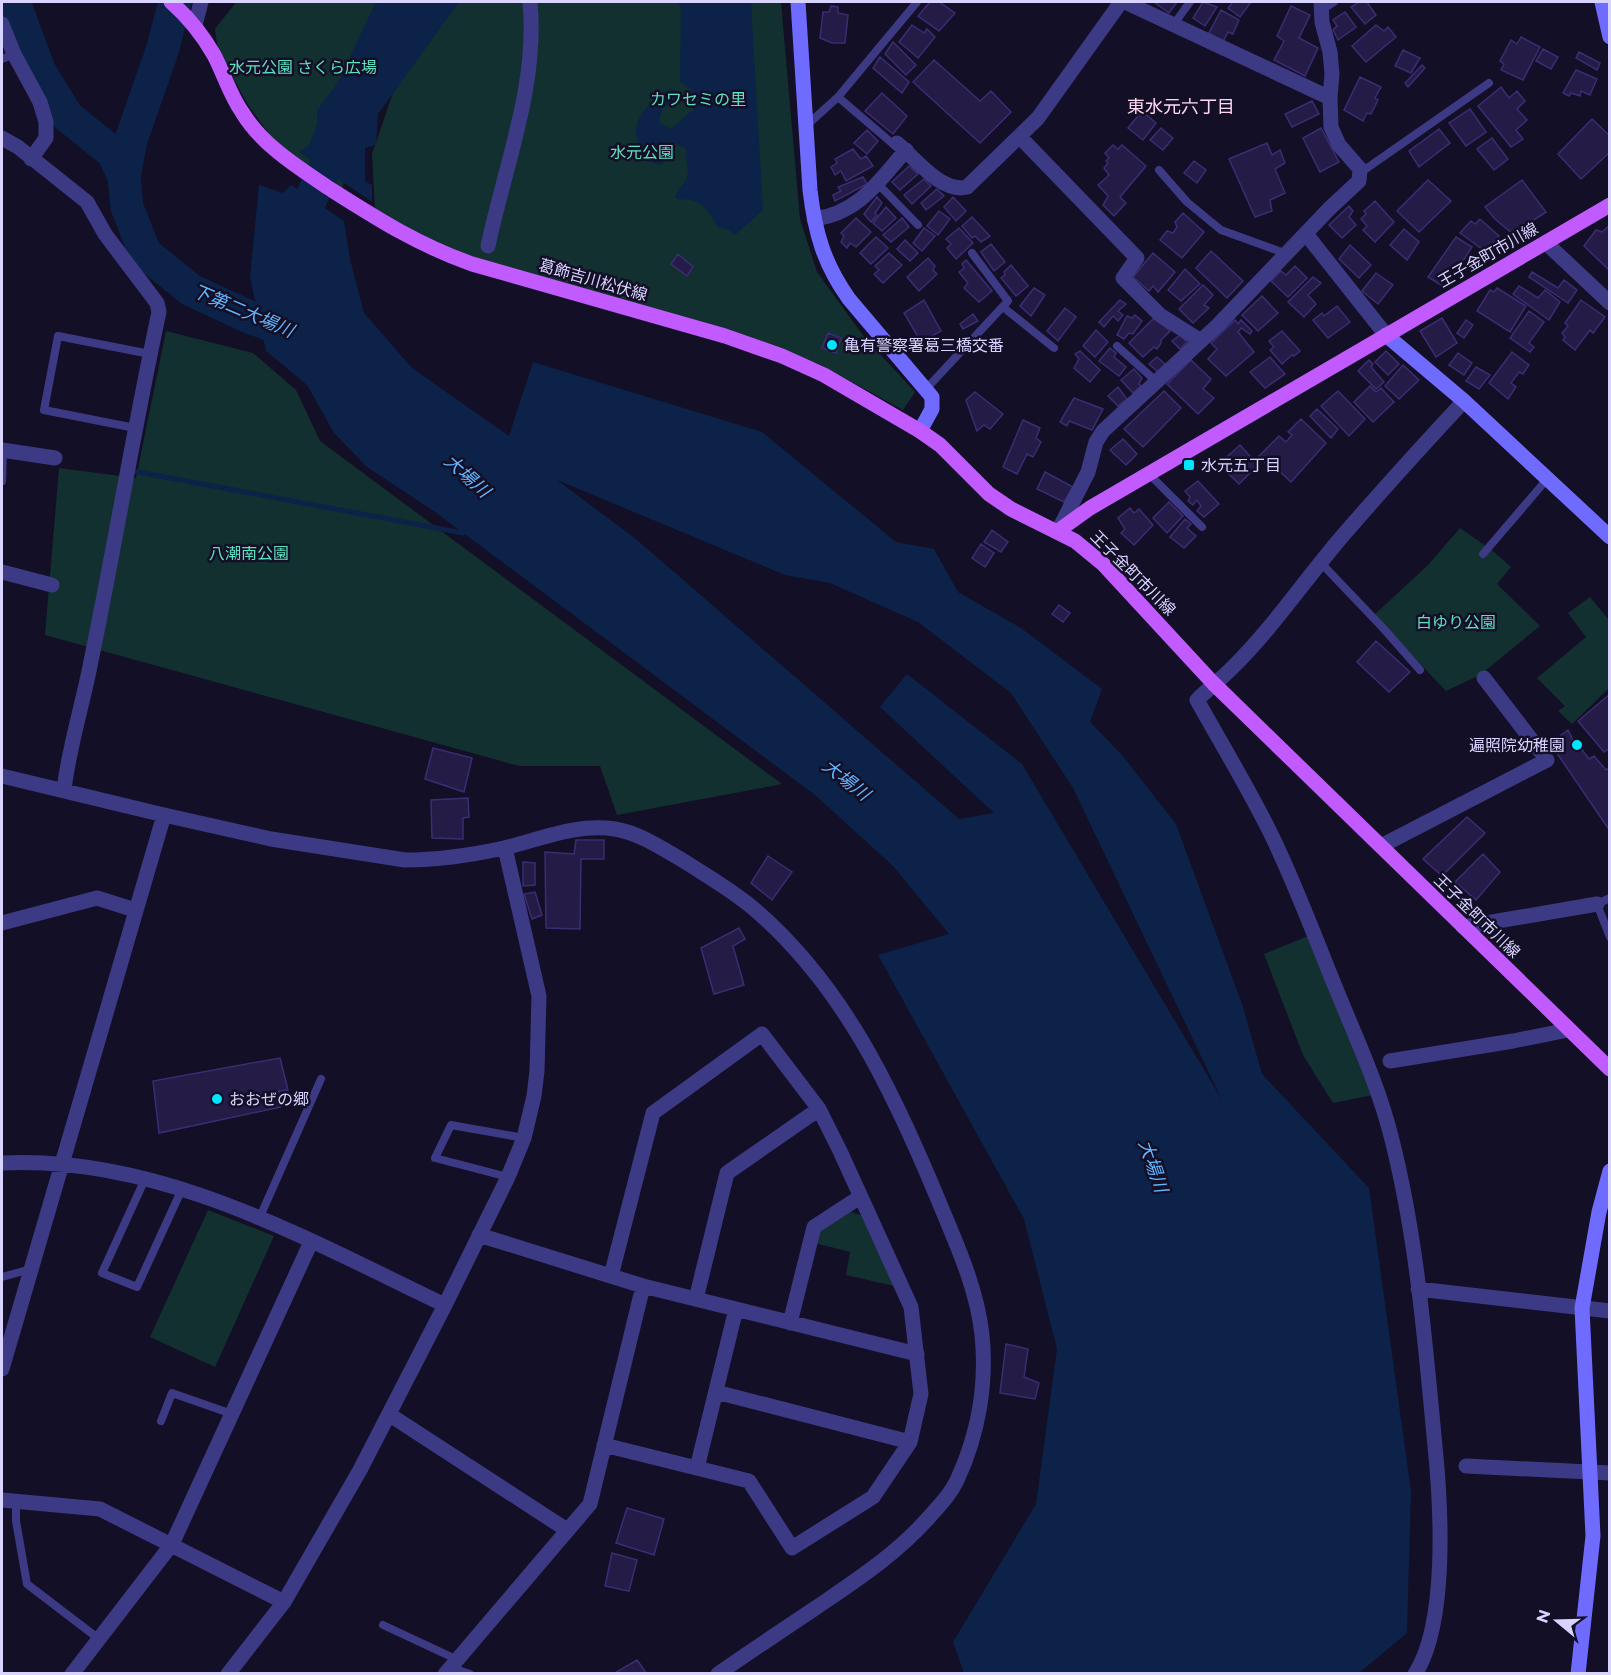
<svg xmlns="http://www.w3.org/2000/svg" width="1611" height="1675" font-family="Montserrat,'Noto Sans JP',sans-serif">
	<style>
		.green { fill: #12302f }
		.water { fill: #0c2248; fill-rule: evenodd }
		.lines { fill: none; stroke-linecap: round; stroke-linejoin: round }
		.stream { stroke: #0c2248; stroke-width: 5 }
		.river { stroke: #0c2248; stroke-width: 33 }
		.building { fill: #241b47; stroke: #3b2d73; stroke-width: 1.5 }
		.lane { stroke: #3d3a85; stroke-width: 8 }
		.street { stroke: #3d3a85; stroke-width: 15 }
		.secondary { stroke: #6f6bff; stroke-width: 15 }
		.primary { stroke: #c25bff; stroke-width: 15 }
		.poi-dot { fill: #00e5ff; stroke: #130f26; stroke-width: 2 }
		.labels { text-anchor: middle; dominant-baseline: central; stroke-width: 5; stroke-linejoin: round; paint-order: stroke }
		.park-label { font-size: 16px; fill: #5fe0c0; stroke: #130f26 }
		.street-label { font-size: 16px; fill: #d9d4ff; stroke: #130f26 }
		.poi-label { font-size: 16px; fill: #d9d4ff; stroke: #130f26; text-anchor: start }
		.neighbourhood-label { font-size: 18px; fill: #ffd6f0; stroke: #130f26 }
		.water-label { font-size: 18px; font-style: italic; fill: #62b6ff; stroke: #130f26 }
	</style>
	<rect width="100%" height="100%" fill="#130f26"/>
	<path class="green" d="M236 2H387L342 189 280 149 248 105 218 50 215 29Z
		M424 2H781L800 219 817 272 865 338 915 392 903 410 821 365 769 345 457 253 416 237 375 209 372 154Z
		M166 331 253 353 296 390 320 441 782 784 617 815 600 766H519L45 635 59 468 136 478Z
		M1460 528 1493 551 1511 567 1497 584 1540 626 1480 675 1446 691 1374 615 1428 565Z
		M1590 597 1609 620V688L1572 724 1558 711 1565 706 1537 678 1586 637 1568 613Z
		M1308 936 1373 1095 1333 1103 1303 1055 1264 954Z
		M208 1210 274 1236 215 1367 150 1337Z
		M851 1212 861 1215 894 1286 846 1275 850 1252 815 1243 818 1233Z"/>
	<path class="water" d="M376 2H459L378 114 376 145 365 148V181L372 185V202L299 152 309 145 317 124V110L337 84Z
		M675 2H751L763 210 735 235 729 230 718 227C712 218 706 205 695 201 688 198 682 201 675 198 676 189 685 185 687 177 690 167 684 159 686 149L670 141 661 144 660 151 664 163 659 165 640 159C637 153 639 150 638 144 638 141 636 138 636 135 635 112 654 100 670 89L676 90 674 101 662 109 659 122 671 129 693 110 692 90 680 82 681 6Z
		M259 185 283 193 291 185 344 221 350 259 364 313 412 368 509 436 533 362 762 432 896 542 934 549 958 592 1021 628 1102 689 1090 722 1122 755 1176 824 1243 1007 1262 1074 1369 1188 1411 1491 1407 1633 1359 1673H964L953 1642 1036 1504 1057 1349 1024 1219 878 955 949 934 893 866 815 795 435 512 367 467 334 433 307 385 266 351 250 277ZM557 480 785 575 830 583 918 622 1011 693 1073 788 1222 1100 1022 764 907 674 880 707 994 813 959 819 636 539Z"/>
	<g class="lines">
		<path class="stream" d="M133 471 463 533"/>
		<path class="river" d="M14 2 40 72 67 116 113 153 124 177
			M175 2 162 51 131 140 124 177 127 207 145 253 191 290 247 316 299 336
			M305 241V211L343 130"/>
	</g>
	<path class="building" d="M930 2H939L955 13 939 31 918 16Z
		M1154 2H1177L1169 13Z
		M1203 2 1217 7 1205 26 1193 18Z
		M1233 2H1251L1240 17 1228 8Z
		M1359 2H1367L1376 15 1365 24 1351 7Z
		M831 6 838 7V13L848 15 845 43H832L820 38 823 12H829Z
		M1291 6 1310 15 1299 38 1318 48 1305 76 1274 60 1284 41 1277 36Z
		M1221 10 1239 20 1233 34 1228 32 1223 42 1209 33Z
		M1345 12 1356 27 1338 40 1333 30 1337 26 1333 20Z
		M912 25 924 33 927 29 935 37 918 58 899 42Z
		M1376 25 1384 31 1388 27 1396 37 1366 62 1352 46Z
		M1521 37 1540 47 1523 80 1501 70 1504 64 1500 61 1511 40 1517 44Z
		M893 42 916 65 906 75 885 54Z
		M1543 49 1558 57 1551 69 1536 61Z
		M1403 50 1420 58 1411 73 1395 66Z
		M1579 52 1600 63 1597 70 1576 58Z
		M880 57 909 82 902 93 873 68Z
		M934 60 980 101 991 91 1011 112 980 143 913 82Z
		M1422 65 1425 68 1408 87 1405 83Z
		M1576 70 1597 79 1590 95 1581 91 1580 96 1571 93 1569 96 1563 93Z
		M1360 77 1381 87 1375 98 1378 100 1371 114 1367 113 1363 121 1344 110Z
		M1501 87 1509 98 1517 91 1525 101 1517 109 1527 120 1516 130 1523 139 1511 147 1478 106Z
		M882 93 907 116 893 134 865 111Z
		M1312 101 1319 114 1292 127 1285 114Z
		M1470 109 1486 132 1466 146 1449 123Z
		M1142 111 1156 123 1143 140 1128 128Z
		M1592 119 1610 136V152L1581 179 1558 154Z
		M1161 128 1173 138 1163 150 1150 140Z
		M1321 128 1339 162 1320 172 1303 138Z
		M1439 129 1450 143 1419 167 1409 151Z
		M867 130 878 141 867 154 854 143Z
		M1492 138 1508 159 1494 170 1477 149Z
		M1267 143 1272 155 1280 150 1285 163 1275 169 1285 193 1270 200 1272 211 1255 217 1229 159Z
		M1113 145 1118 149 1122 145 1146 166 1120 197 1126 203 1114 216 1103 205 1108 196 1098 185 1109 175 1104 168 1108 163 1106 161 1109 158 1105 153Z
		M853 149 861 159 866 156 873 166 846 181 841 171 835 175 831 167 837 163 835 159Z
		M1194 161 1206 170 1197 183 1184 173Z
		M909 166 918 174 900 190 892 182Z
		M863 177 867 184 835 201 833 195 841 191 838 187Z
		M924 179 931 186 912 204 904 195Z
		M1428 180 1451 201 1419 232 1397 211Z
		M1522 180 1546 212 1529 223 1534 232 1519 239 1495 219 1485 207Z
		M937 189 944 196 926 210 921 203Z
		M877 197 882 203 875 213 877 215 871 222 864 214Z
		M953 197 966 211 956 221 944 207Z
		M1375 201 1394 222 1375 242 1363 230 1367 226 1361 219 1366 214 1364 211Z
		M1349 206 1353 211 1349 217 1356 225 1342 238 1329 225Z
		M886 207 896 218 882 231 873 223Z
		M939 211 950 219 938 235 927 226Z
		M1183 213 1204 232 1182 258 1160 240 1167 231 1173 233 1177 227 1175 222Z
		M972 217 990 236 981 242 975 236 972 238 962 226Z
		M856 218 871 232 856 247 850 243 847 248 841 242 844 236 841 233Z
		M902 218 909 227 891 242 883 235Z
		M1480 219 1499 236 1486 252 1460 233 1471 221 1475 224Z
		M1610 225V271L1584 246 1596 230 1602 232Z
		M924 228 935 236 922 251 913 243Z
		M959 228 973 243 956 259 947 248 951 244 946 239Z
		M1404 229 1419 242 1407 260 1390 245Z
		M876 237 888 248 871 264 860 253Z
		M1456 237 1472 247 1457 270 1453 268 1441 285 1428 277Z
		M905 240 918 253 910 261 897 249Z
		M991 244 1005 262 994 271 981 252Z
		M1350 245 1371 265 1359 278 1339 259Z
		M1211 251 1243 281 1227 298 1196 268Z
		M889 253 902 265 883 283 874 274 879 270 875 266Z
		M1153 253 1175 272 1158 292 1153 286 1149 291 1133 277Z
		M678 254 693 267 687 276 671 264Z
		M928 258 935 266 933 270 937 274 919 291 907 277Z
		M966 260 992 291 979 302 964 288 968 283 959 272 964 268 962 264Z
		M1011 265 1028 286 1016 296 1001 278 1005 275 1004 272Z
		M1295 266 1307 278 1288 297 1271 281 1281 271 1286 275Z
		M1185 269 1200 284 1181 301 1168 290Z
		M1532 272 1558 288 1564 280 1577 290 1568 303 1529 277Z
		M1376 273 1393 285 1378 304 1362 291Z
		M1313 277 1321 283 1308 295 1316 304 1304 317 1288 302Z
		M1203 285 1213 295 1204 305 1209 308 1193 323 1179 309Z
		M1519 286 1538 298 1545 290 1560 302 1549 320 1513 294Z
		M1034 288 1045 295 1031 316 1020 306Z
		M1497 288 1526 306 1510 332 1477 311 1490 290 1494 292Z
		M1262 296 1278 313 1258 331 1242 315Z
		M924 300 941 331 921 342 904 313Z
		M1120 300 1126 304 1118 311 1123 315 1118 321 1113 316 1104 327 1099 322Z
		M1581 300 1605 317 1593 333 1590 330 1575 350 1563 340 1565 337 1562 333 1568 326 1565 323Z
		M1337 306 1350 322 1328 338 1313 320 1322 313 1324 316Z
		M1065 308 1076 317 1058 341 1047 331Z
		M1529 311 1544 322 1529 343 1534 347 1530 352 1510 338Z
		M973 314 978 321 963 329 960 324Z
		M1135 315 1142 321 1133 334 1129 333 1124 339 1117 335 1127 316 1132 318Z
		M1154 318 1170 331 1161 340V343L1157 349 1154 347 1143 357 1129 343Z
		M1442 318 1457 343 1436 357 1420 331Z
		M1235 320 1238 324 1241 320 1252 331 1250 334 1241 328 1238 332 1254 352 1226 376 1208 359 1217 349 1211 343Z
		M1466 320 1473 325 1464 338 1457 333Z
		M1096 330 1108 342 1095 357 1083 346Z
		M1282 331 1300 351 1294 356 1292 355 1282 364 1270 350 1274 347 1269 341Z
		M828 333 841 338 836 353 822 348Z
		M1180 335 1187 342 1180 349 1172 341Z
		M1110 348 1116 353 1114 357 1126 367 1119 376 1099 361Z
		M1080 351 1100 370 1090 382 1074 368 1079 359 1075 354Z
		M1386 351 1399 364 1388 375 1375 362Z
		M1512 352 1529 365 1523 374 1519 372 1511 383 1516 387 1508 399 1489 383Z
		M1458 353 1472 363 1464 375 1449 365Z
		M1157 357 1165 364 1158 372 1149 364Z
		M1270 357 1285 374 1265 388 1250 372Z
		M1191 360 1211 379 1203 389 1214 398 1198 414 1167 384Z
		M1369 360 1373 364 1371 367 1384 382 1376 389 1358 371Z
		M1403 365 1419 380 1399 399 1385 386Z
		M1476 367 1490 375 1479 389 1466 381Z
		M1134 369 1142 378 1139 384 1141 386 1133 393 1121 380Z
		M1370 386 1376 392 1381 388 1394 402 1373 422 1354 402Z
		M1118 387 1127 399 1118 406 1108 396Z
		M1164 391 1181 408 1143 447 1124 429Z
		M1338 391 1365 419 1349 436 1321 406Z
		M975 392 1003 414 990 429 984 425 977 431 966 400Z
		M1074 398 1103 409 1092 430 1069 421 1067 426 1060 422Z
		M1317 409 1338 429 1331 438 1310 416Z
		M1301 419 1326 443 1291 482 1277 469 1273 472 1259 456 1279 436 1286 442 1292 435 1288 432Z
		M1023 420 1040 428 1036 438 1041 442 1033 457 1027 454 1017 474 1003 467Z
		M1123 439 1137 454 1126 465 1110 450Z
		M1240 445 1258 465 1239 484 1219 464Z
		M1045 472 1073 487 1064 502 1037 489Z
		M1198 481 1219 504 1204 517 1197 511 1201 506 1197 500 1193 505 1188 501 1190 497 1185 491Z
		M1169 502 1183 516 1167 533 1153 518Z
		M1130 508 1134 513 1139 509 1153 525 1134 545 1121 533 1125 529 1118 518Z
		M1185 519 1191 524 1187 528 1196 536 1184 548 1170 537Z
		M992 530 1008 542 1001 552 984 542Z
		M981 544 994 553 985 567 972 558Z
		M1059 605 1070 613 1063 622 1052 614Z
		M1376 641 1410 672 1389 692 1357 662Z
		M1610 694V748L1604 752 1578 721Z
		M1568 730 1577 748 1580 747 1589 759 1594 756 1606 770 1610 767V831L1550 743Z
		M433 748 472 758 464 792 425 779Z
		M468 798 469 817 463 818V839L432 838 431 800Z
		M1467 817 1485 833 1442 876 1423 859Z
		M576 840H604V859H581L580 929 546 928 545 852 574 854Z
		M1483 854 1500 872 1476 900 1455 882Z
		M768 856 792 872 772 900 751 883Z
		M523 862 535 863V885L523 886Z
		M535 892 542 915 532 919 524 894Z
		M739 928 745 939 733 946 744 985 714 994 701 948Z
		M280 1058 288 1090 279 1091 281 1107 159 1133 153 1081Z
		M1006 1344 1028 1349 1024 1377 1039 1383 1035 1399 1000 1393Z
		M627 1508 664 1519 654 1555 616 1543Z
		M612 1553 637 1560 629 1591 605 1586Z
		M637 1660 647 1674H613Z"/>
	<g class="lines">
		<path class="lane" d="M1322 10 1334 2
			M1174 24 1190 2
			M2 59 14 54
			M806 126 838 97
			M897 143 893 144 838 97 917 2
			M1159 170 1187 202 1221 230 1287 254
			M1360 173 1489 83
			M877 183 918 225
			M1003 307 1054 348
			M1117 346 1157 382
			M926 389 1008 301 972 253
			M135 428 44 410 58 336 150 354
			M1149 474 1202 527
			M2 481 3 450
			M1483 554 1548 478
			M1321 563 1383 628 1420 670
			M1610 898 1597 904 1610 937
			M508 1177 435 1158 451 1125 524 1138
			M145 1179 102 1273 137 1287 182 1189
			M259 1219 321 1079
			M2 1277 31 1269
			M161 1421 172 1393 232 1414
			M16 1502V1521L27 1584 99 1639
			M383 1625 458 1660
			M452 1668 470 1674"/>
		<path class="street" d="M1125 2 1330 98
			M2 24 14 54 40 102 46 122V138L31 159
			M195 25 201 2
			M1020 137 1137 258 1123 278 1160 315 1201 341
			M2 138 18 147 87 202 105 234 157 303 159 312C134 428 115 545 91 661 83 704 69 746 64 790
			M897 143C915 158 942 194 967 187L1038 118 1121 2
			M814 219C858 214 879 181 906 150
			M1306 234 1386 335
			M1546 243 1610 303
			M488 246C505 165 538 85 530 2
			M2 450 55 458
			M1058 531 1088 472 1096 442 1103 431 1218 325 1330 208 1359 181 1360 169 1339 145 1331 127 1330 98 1332 74 1330 52 1322 22 1321 2
			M2 572 52 585
			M2 776 164 815 271 839 405 860C438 860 472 855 504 848 541 839 577 823 615 829 640 833 665 850 687 863 709 877 733 891 753 908 843 985 892 1089 937 1197 955 1241 977 1287 982 1335 987 1384 978 1434 958 1478 952 1492 941 1504 931 1515 898 1553 858 1579 817 1607 784 1629 751 1651 718 1674
			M1381 846 1547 760 1484 678
			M2 923 97 898 135 910
			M1463 927 1597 904
			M1390 1061 1513 1041 1568 1030
			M2 1163C160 1155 306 1239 445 1305
			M479 1235 643 1286 917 1354
			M1418 1289 1610 1311
			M696 1299 727 1173 819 1109
			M790 1323 814 1227 860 1197
			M2 1369 164 815
			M716 1392 910 1442
			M390 1415 567 1530
			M604 1445 749 1481 792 1548 873 1497 910 1442 921 1394 911 1307 840 1151 819 1109 762 1034 653 1113 611 1276
			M1466 1466 1610 1473
			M697 1468 736 1309
			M2 1500 100 1509 284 1602
			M72 1674 172 1544 311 1242
			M228 1674 284 1602 360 1470 445 1305 508 1177 524 1138 534 1096 537 1071 539 996 505 848
			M445 1674 590 1504 643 1286
			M1415 1674C1448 1623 1441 1506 1435 1446 1425 1342 1417 1237 1391 1136 1379 1088 1358 1042 1339 996 1316 941 1296 884 1269 830 1247 786 1221 743 1197 700 1208 689 1220 680 1231 669 1273 628 1306 578 1345 533 1384 488 1424 444 1464 401"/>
		<path class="secondary" d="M798 2 810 190C815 233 824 264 849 299L932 397V409L920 431
			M1602 2 1610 37
			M1386 335 1464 401 1610 537
			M1578 1674 1593 1536 1582 1308 1599 1212 1610 1171"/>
		<path class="primary" d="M171 2C188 17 202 34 214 55 224 74 230 95 242 112 262 145 296 166 327 187 376 218 416 244 472 264L725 336 782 356 824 375 920 431 940 445 989 494 1011 509 1075 541 1103 564 1213 683 1610 1069
			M1058 531 1090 508 1610 205"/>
	</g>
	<g class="poi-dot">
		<circle cx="832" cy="345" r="6"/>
		<rect x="1183" y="459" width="12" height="12" rx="3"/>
		<circle cx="1577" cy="745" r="6"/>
		<circle cx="217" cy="1099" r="6"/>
	</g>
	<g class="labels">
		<g class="park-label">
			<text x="303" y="67">水元公園 さくら広場</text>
			<text x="698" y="99">カワセミの里</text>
			<text x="642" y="152">水元公園</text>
			<text x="249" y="553">八潮南公園</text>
			<text x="1456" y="622">白ゆり公園</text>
		</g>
		<g class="street-label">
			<text transform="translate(1488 255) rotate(-30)">王子金町市川線</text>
			<text transform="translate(593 280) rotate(16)">葛飾吉川松伏線</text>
			<text transform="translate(1133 573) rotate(45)">王子金町市川線</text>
			<text transform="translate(1477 916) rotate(44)">王子金町市川線</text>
		</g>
		<g class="poi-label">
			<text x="844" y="345">亀有警察署葛三橋交番</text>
			<text x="1201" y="465">水元五丁目</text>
			<text x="1565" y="745" text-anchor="end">遍照院幼稚園</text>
			<text x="229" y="1099">おおぜの郷</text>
		</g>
		<g class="neighbourhood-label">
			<text x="1181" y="107">東水元六丁目</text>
		</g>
		<g class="water-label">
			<text transform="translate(243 311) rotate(23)">下第二大場川</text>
			<text transform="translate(467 476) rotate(42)">大場川</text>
			<text transform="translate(846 780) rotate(38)">大場川</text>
			<text transform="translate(1153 1166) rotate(71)">大場川</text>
		</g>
	</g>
	<rect width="1611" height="1675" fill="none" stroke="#d9d4ff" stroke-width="6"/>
	<g transform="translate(1557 1621) rotate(289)" stroke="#130f26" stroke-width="4.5" paint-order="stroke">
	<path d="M0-4.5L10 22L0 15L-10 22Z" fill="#d9d4ff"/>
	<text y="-9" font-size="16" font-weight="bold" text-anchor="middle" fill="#d9d4ff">N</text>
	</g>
</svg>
